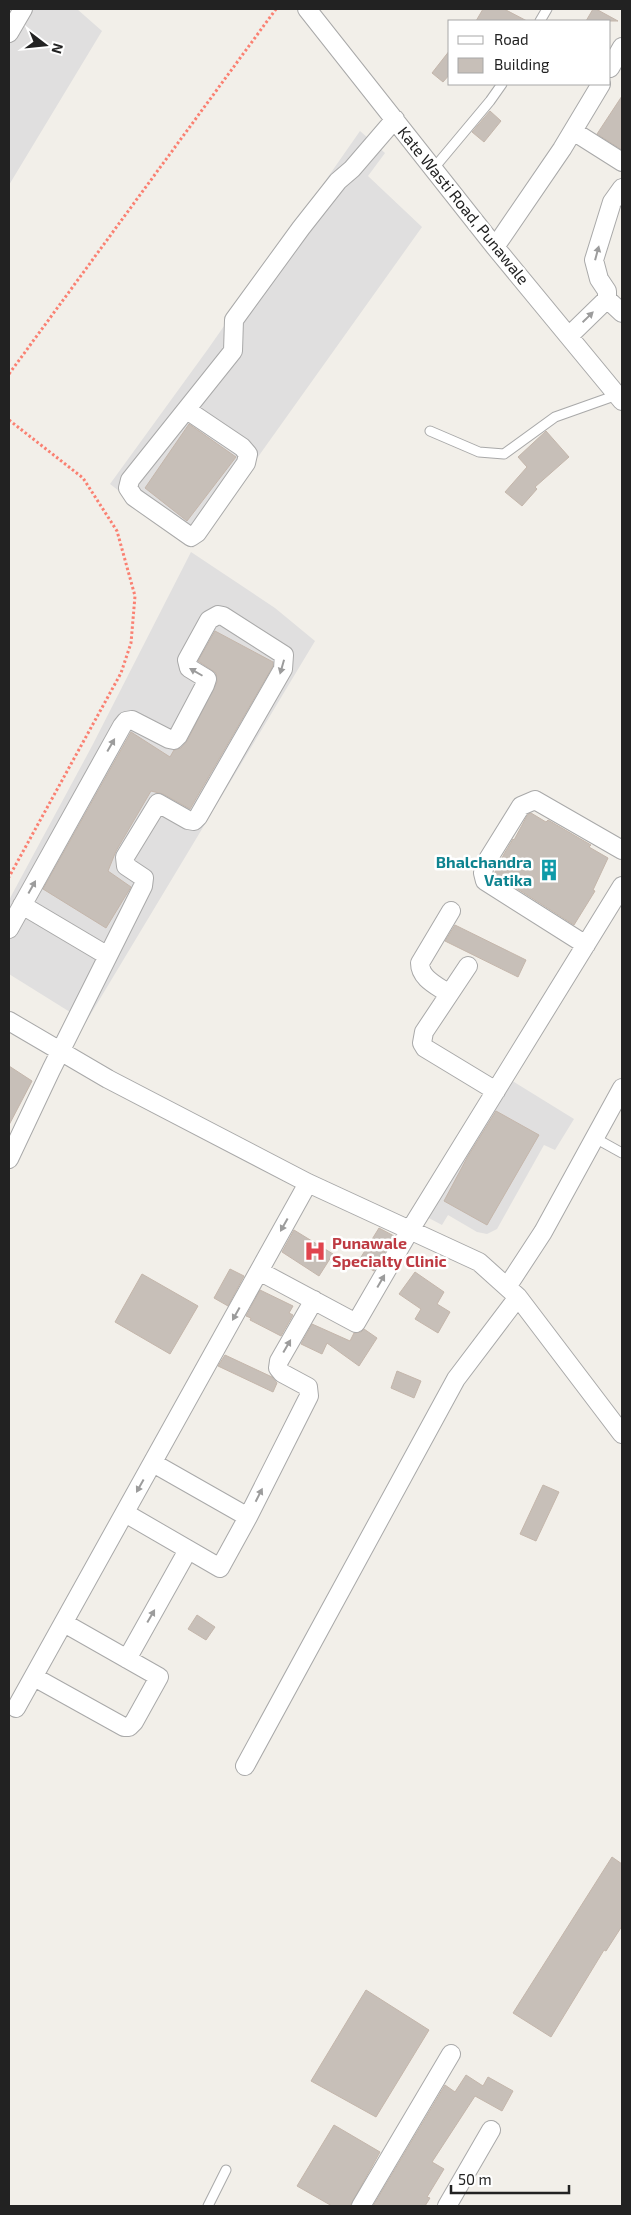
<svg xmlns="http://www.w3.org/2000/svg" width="631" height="2215" font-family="'Exo 2',sans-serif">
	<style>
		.residential { fill: #e0dfdf }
		.building { fill: #c7bfb8; stroke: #c4b6ab }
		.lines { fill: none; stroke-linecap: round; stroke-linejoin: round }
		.service-casing { stroke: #a9a9a9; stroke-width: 11 }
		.minor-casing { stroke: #a9a9a9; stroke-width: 20 }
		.path { stroke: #fa8072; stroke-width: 3; stroke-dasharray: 2.5 2.5; stroke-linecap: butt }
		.service { stroke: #fff; stroke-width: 9 }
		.minor { stroke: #fff; stroke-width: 18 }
		.oneway { fill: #9c9c9c }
		.labels { text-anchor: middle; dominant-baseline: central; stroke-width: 5; stroke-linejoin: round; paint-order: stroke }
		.street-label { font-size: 16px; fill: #222; stroke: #fff }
		.culture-label { font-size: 16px; font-weight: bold; fill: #0d838f; stroke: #fff; text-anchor: end }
		.health-label { font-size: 16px; font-weight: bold; fill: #be3a42; stroke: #fff; text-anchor: start }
	</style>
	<rect width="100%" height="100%" fill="#f2efe9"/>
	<path class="residential" d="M9 9H77L102 31 9 185Z
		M360 131 385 153 368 176 422 227 193 548 110 484 208 349Z
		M191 552 275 608 315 641 86 1022 9 974V900L92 746Z
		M506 1077 574 1119 555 1150 544 1145 497 1229 487 1234 477 1232 448 1215 442 1225 425 1216Z"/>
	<path class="building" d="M483 9H504L527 21H476Z
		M593 9H596L618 21H586Z
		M450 50V74L443 82 432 73Z
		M622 96V150L597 134Z
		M490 111 501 121 484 142 472 132Z
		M189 424 236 457 187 521 145 488Z
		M546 431 569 457 535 487 537 489 522 506 505 492 527 467 518 457Z
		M215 631 273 662V666L190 809 163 794 151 791 116 851 108 871 131 887 106 928 43 889 131 732 170 757 174 750 181 748 187 741 217 682 216 673 198 661Z
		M531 813 546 822 548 820 591 845 589 847 608 858 593 890 595 891 574 925 494 874 504 854 513 839 514 840 528 814Z
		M455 925 526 960 518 977 445 941Z
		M9 1066 32 1081 9 1125Z
		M496 1111 539 1135 487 1225 444 1201 468 1156Z
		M379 1228 394 1236 374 1271 358 1262Z
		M294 1230 333 1254 319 1276 282 1252Z
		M230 1269 244 1276 228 1306 214 1298Z
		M415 1272 444 1292 437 1304 450 1312 438 1333 415 1319 421 1309 399 1294Z
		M142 1274 198 1306 170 1354 115 1322Z
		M260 1290 293 1306 289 1313 293 1315 281 1336 250 1320 251 1318 246 1316Z
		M312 1324 350 1341 354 1333 361 1332 364 1329 377 1338 359 1366 327 1343 322 1354 301 1344Z
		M225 1355 272 1377 277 1383 273 1392 218 1366Z
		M397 1371 421 1381 414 1398 391 1388Z
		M543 1485 559 1492 536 1541 520 1534Z
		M197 1615 215 1627 206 1640 188 1629Z
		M612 1857 622 1864V1926L606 1951 604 1950 551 2037 513 2013Z
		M366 1990 429 2030 376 2117 311 2081Z
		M466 2075 483 2086 488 2077 513 2091 502 2111 475 2096 432 2162 444 2169 427 2197 430 2198 425 2206H373L445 2085 455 2092Z
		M334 2125 380 2152 350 2206H332L297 2186Z"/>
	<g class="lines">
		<g class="service-casing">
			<path id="service" d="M540 21 547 9
				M434 168 490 101 502 84
				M430 431 479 452 504 454 555 417 617 395
				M595 1138 622 1153
				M208 2206 226 2170"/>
		</g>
		<g class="minor-casing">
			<path id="minor" d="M307 9 495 247 622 401
				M9 33 23 9
				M610 68 622 47
				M573 131 622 162
				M622 188 612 202 594 260 599 279 607 291V299L622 313
				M495 247 562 149 601 84
				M569 336 607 299
				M187 410 242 447 248 454 246 463 197 533 191 537 134 497 128 488 130 480 233 351 234 320 301 228 338 181 352 169 395 119
				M22 905 108 956
				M9 929 122 726 126 721 132 720 169 739 174 740 178 736 205 685 207 679 189 668 187 660 209 620 218 615 223 616 284 655 283 669 198 817 194 821 188 820 158 803 125 857 126 866 144 878 143 886 51 1070 9 1159
				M586 945 485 881 483 873 485 864 521 806 535 800 622 850
				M468 966 424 1032 422 1043 425 1048 496 1091
				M449 994C438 986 420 979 420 963L451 911
				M9 1021 108 1079 308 1183 479 1262 518 1297 622 1434
				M259 1271 356 1323 410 1230 622 886
				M507 1287 543 1232 622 1088
				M153 1463 248 1517
				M125 1513 220 1568 248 1517 309 1396 308 1387 282 1373 278 1368 279 1361 314 1300
				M127 1659 188 1550
				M34 1677 124 1727H129L134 1722 159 1677 64 1623
				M16 1708 308 1183
				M245 1766 456 1379 518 1297
				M361 2206 451 2054
				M447 2206 491 2130"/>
		</g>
		<path class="path" d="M9 374 276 9
			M9 420 83 478 117 531 135 596 131 643 121 673 9 877"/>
		<use href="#service" class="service"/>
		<use href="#minor" class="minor"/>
	</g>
	<defs><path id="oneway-solid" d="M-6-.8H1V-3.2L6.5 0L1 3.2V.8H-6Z" transform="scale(1.25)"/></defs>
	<g class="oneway">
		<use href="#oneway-solid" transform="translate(597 253) rotate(-75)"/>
		<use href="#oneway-solid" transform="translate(588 317) rotate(-44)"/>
		<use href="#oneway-solid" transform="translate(282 667) rotate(106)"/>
		<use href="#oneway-solid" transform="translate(196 672) rotate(-150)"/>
		<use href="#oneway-solid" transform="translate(111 745) rotate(-60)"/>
		<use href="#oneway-solid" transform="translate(32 887) rotate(-61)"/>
		<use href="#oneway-solid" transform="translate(284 1225) rotate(119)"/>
		<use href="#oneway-solid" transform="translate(381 1281) rotate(-60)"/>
		<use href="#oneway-solid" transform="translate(236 1314) rotate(119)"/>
		<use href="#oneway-solid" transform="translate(287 1346) rotate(-60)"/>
		<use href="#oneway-solid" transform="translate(140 1486) rotate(119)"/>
		<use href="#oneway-solid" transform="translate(259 1495) rotate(-63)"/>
		<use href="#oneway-solid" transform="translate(151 1616) rotate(-60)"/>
	</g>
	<defs>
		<g id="building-bare" transform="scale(1.725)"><path d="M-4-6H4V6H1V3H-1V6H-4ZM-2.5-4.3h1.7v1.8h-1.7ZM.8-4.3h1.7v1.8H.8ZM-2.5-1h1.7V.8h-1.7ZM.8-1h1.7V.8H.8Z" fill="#0f9aa8" stroke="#fff" stroke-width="2.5" paint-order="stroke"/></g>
		<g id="hospital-bare" transform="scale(1.725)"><path d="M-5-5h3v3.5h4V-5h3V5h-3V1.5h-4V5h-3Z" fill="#e0444e" stroke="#fff" stroke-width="2.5" paint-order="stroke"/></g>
	</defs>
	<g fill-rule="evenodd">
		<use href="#building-bare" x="549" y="870"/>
		<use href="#hospital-bare" x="315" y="1251"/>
	</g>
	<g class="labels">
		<g class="street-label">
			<text transform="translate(464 205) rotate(51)">Kate Wasti Road, Punawale</text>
		</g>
		<g class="culture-label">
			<text x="532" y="861">Bhalchandra<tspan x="532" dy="18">Vatika</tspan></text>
		</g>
		<g class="health-label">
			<text x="332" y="1242">Punawale<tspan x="332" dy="18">Specialty Clinic</tspan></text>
		</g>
	</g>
	<rect width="631" height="2215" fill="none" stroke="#222222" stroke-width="20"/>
	<rect x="448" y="20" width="162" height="65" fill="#ffffff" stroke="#a7a7a7"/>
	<rect x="458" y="36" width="25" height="8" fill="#ffffff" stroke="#a7a7a7"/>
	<text x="494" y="45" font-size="15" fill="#222222">Road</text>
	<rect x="458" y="58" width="25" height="15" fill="#c7bfb8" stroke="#a7a7a7"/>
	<text x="494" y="70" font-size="15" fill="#222222">Building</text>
	<g transform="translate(45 45) rotate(106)" stroke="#ffffff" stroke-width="4" paint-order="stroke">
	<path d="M0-4L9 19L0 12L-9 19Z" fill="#222222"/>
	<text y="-8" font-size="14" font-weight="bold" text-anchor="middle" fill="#222222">N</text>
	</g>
	<path d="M451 2185v8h118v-8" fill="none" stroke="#222222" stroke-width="2.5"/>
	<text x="458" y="2185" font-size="15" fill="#222222" stroke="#ffffff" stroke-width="4" paint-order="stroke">50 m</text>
</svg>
